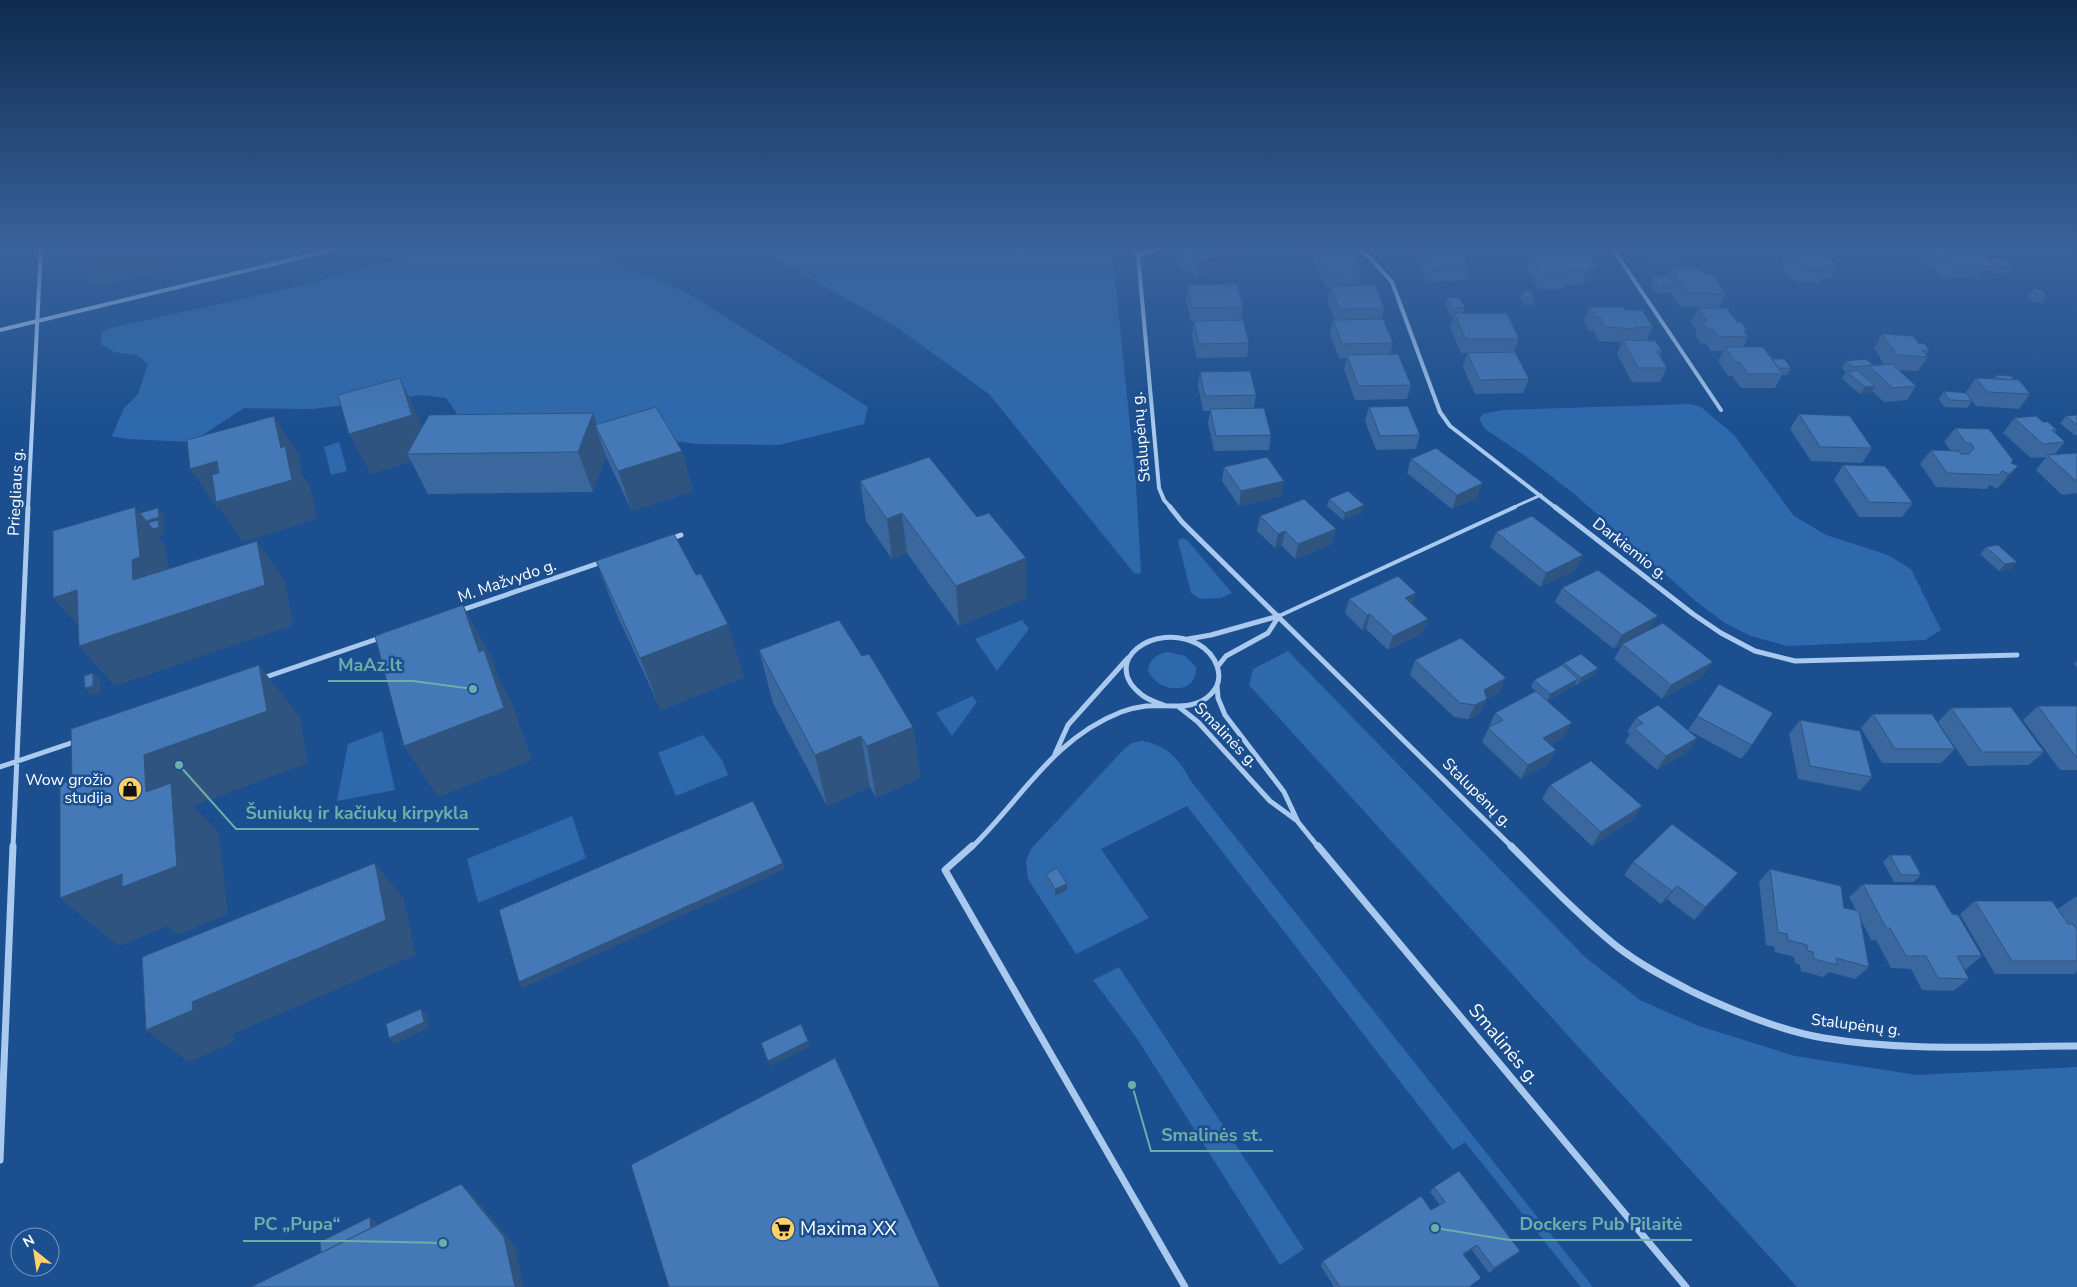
<svg xmlns="http://www.w3.org/2000/svg" width="2077" height="1287" font-family="'Nunito Sans',sans-serif">
	<style>
		.green { fill: #2e69ad }
		.lines { fill: none; stroke-linecap: round; stroke-linejoin: round }
		.lane-far1 { stroke: #a9c9ee; stroke-width: 3 }
		.lane { stroke: #a9c9ee; stroke-width: 4 }
		.street-far2 { stroke: #a9c9ee; stroke-width: 4 }
		.street-far1 { stroke: #a9c9ee; stroke-width: 5 }
		.street { stroke: #a9c9ee; stroke-width: 7 }
		.wall { fill: #3a679d }
		.shaded-wall { fill: #305480 }
		.building { fill: #4478b7; stroke: #305480 }
		.labels { text-anchor: middle; dominant-baseline: central; stroke-width: 5; stroke-linejoin: round; paint-order: stroke }
		.street-label { font-size: 16px; fill: #fff; stroke: #1b4f8f }
		.poi-label { font-size: 16px; fill: #fff; stroke: #1b4f8f; text-anchor: end }
		.near-street-label { font-size: 19px; fill: #fff; stroke: #1b4f8f }
		.near-poi-label { font-size: 19px; fill: #fff; stroke: #1b4f8f; text-anchor: start }
		.leader { fill: none; stroke: #6fada8; stroke-width: 2 }
		.callout-dot { fill: #6fada8; stroke: #1b4f8f; stroke-width: 2 }
		.callout-label { font-size: 18px; text-anchor: middle; font-weight: bold; fill: #6fada8; stroke: #1b4f8f; stroke-width: 5; stroke-linejoin: round; paint-order: stroke }
	</style>
	<rect width="100%" height="100%" fill="#1b4f8f"/>
	<path class="green" d="M442 246H582L689 294 868 407 864 424 779 445 697 444 585 430 465 425 446 398 423 395 313 409 244 408 192 442 127 439 112 436 124 408 138 394 148 364 137 355 114 352 101 344V333L110 328 304 285Z
		M753 246H1107L1113 259 1136 484 1141 572 1139 574 1134 573 989 394 895 326Z
		M1690 404 1701 407 1734 435 1794 516 1826 535 1888 555 1911 569 1941 630 1925 640 1787 646 1751 636 1725 623 1698 603 1573 493 1525 456 1485 429 1479 419 1483 414 1502 410Z
		M339 442 347 471 331 475 324 447Z
		M1182 538 1187 540 1232 593 1221 598 1200 599 1191 593 1178 541Z
		M1022 620 1029 629 997 671 975 639Z
		M1288 651 1585 957 1640 1000 1699 1026 1795 1056 1917 1075 2077 1067V1287H1797L1249 685 1253 669Z
		M1168 652 1185 656 1196 667C1198 696 1157 694 1148 670 1150 658 1157 654 1168 652Z
		M972 696 977 702 952 736 936 713Z
		M382 731 395 790 337 801 348 744Z
		M703 735 722 760 728 775 676 796 658 753Z
		M1142 741C1165 744 1180 759 1190 780L1593 1287H1581L1465 1142 1453 1150 1187 806 1101 849 1149 918 1076 954 1028 879 1026 861 1031 849 1124 749 1132 743Z
		M572 816 586 858 478 903 467 859Z
		M1119 967 1304 1249 1280 1265 1136 1037 1093 980Z"/>
	<g class="lines">
		<path class="lane-far1" d="M1512 508 1541 495"/>
		<path class="lane" d="M1279 616 1515 507"/>
		<path class="street-far2" d="M1130 246 1138 255 1159 488 1164 500 1171 508
			M1354 246 1370 258 1392 282 1440 412 1450 426 1556 508
			M1611 246 1721 410
			M1138 255 1168 246
			M0 330 332 250 338 246
			M28 508 41 246"/>
		<path class="street-far1" d="M1170 507 1182 522 1513 848
			M1555 507 1693 614 1721 633 1755 651 1795 661 2017 655
			M670 539 681 535
			M459 611 602 562
			M1188 639 1211 635 1279 616
			M1218 666 1226 656 1268 633 1279 616
			M263 678 380 638
			M1217 685 1218 698 1225 715 1284 792 1298 822 1319 848
			M1179 707 1198 722 1270 801 1296 820
			M1055 754 1068 725 1128 658
			M0 767 77 741
			M13 848 28 507
			M971 848C1021 800 1052 739 1121 712 1129 709 1138 707 1146 706 1168 704 1194 712 1211 694 1227 678 1216 654 1198 644 1155 621 1098 661 1142 695 1148 700 1158 703 1166 706"/>
		<path class="street" d="M972 846 945 870 1185 1287
			M1318 846 1686 1287
			M1511 846C1545 880 1578 915 1615 945 1639 964 1666 978 1693 992 1731 1010 1782 1031 1824 1038 1907 1052 1993 1046 2077 1046
			M0 1160 13 846"/>
	</g>
	<path class="wall" d="M1263 246H1333L1332 249 1361 270 1358 284 1343 285 1384 308 1382 319 1393 343 1390 355 1411 385 1407 399 1355 400 1344 369 1347 358H1339L1330 334 1333 320H1335L1327 300 1330 287H1327L1313 264 1314 257 1298 263 1281 250 1273 253Z
		M1393 246H1435V247L1470 267 1465 280 1427 282 1415 261 1418 253 1408 256Z
		M1538 246H1587L1586 249 1598 267 1593 280 1582 285H1566L1564 289H1538L1527 268 1528 264V262L1532 249H1542Z
		M1640 246H1690L1686 255H1679L1675 264H1652Z
		M1749 246H1791L1751 248Z
		M1928 246H1977L1982 250 1980 253 1987 258V257L2012 267 2007 274 1991 272 1986 279 1978 281 1970 277 1945 279 1934 269 1925 265 1926 263 1920 258Z
		M1787 250 1838 265 1831 279H1821L1819 283 1795 281 1783 269 1784 267 1780 264Z
		M1180 251 1243 262 1196 277 1179 264Z
		M1671 268 1704 274 1726 294 1719 308 1680 307 1671 293H1656L1650 283 1653 276 1667 277Z
		M1187 285 1243 307 1241 320 1249 343 1247 357 1197 358 1192 335 1194 322H1191L1186 299Z
		M2033 289 2046 296 2041 303 2032 302 2028 296Z
		M1523 291 1534 298 1532 305H1524L1520 298Z
		M1447 298 1465 308 1464 313 1519 339 1514 352 1529 379 1523 393 1475 394 1463 367 1467 353H1461L1450 327 1454 315 1451 316 1445 305Z
		M1589 307 1625 310 1653 327 1646 341 1662 351 1660 355 1667 368 1660 382H1632L1617 354 1622 342 1599 341 1594 331H1589L1584 321Z
		M1698 308 1737 322 1747 330 1745 333 1748 337 1743 347 1791 368 1787 375H1782L1775 388H1741L1732 376H1728L1718 361 1723 351H1711L1706 343 1701 344 1695 335 1697 331 1691 322Z
		M1882 334 1918 343 1929 350 1926 355 1928 357 1918 371 1899 370 1916 386 1907 400 1884 402 1872 391 1871 393 1860 394 1842 379 1846 372 1842 368 1846 361 1873 365 1884 364 1874 348Z
		M1200 372 1256 395 1254 408 1271 435 1269 450 1214 451 1208 423 1210 411H1203L1198 386Z
		M1996 375 2015 380 2030 394 2019 409 1976 406 1966 392 1976 378 1993 379Z
		M1944 391 1972 401 1967 408 1944 407 1939 399Z
		M1369 407 1420 435 1416 449 1376 450 1365 421Z
		M593 413 597 425 682 451 693 491 632 511 610 465 606 456 593 492 428 494 411 461 371 474 419 418 422 427Z
		M1799 414 1872 448 1862 463 1811 461 1790 429Z
		M2077 415V435H2074L2060 423 2066 416Z
		M2014 418 2043 422 2057 430 2055 433 2065 442 2054 455 2077 453V493L2062 495 2036 470 2046 457 2031 458 2003 433Z
		M1955 428 2013 460 2011 463 2018 466 2006 480 1997 489 1990 485 1987 489 1936 487 1920 464 1931 450 1951 451 1944 442Z
		M1411 459 1477 498 1452 509 1407 473Z
		M1843 465 1913 503 1902 517H1859L1834 480Z
		M1224 467 1281 496 1239 506 1222 481Z
		M860 481 977 517 1026 558V598L959 626 907 553 892 559 866 521Z
		M1329 499 1362 512 1343 520 1327 506Z
		M1260 516 1336 529 1332 544 1295 559 1282 546 1275 548 1257 531Z
		M1496 532 1576 570 1540 587 1490 547Z
		M1986 547 2017 562 2011 569 1999 571 1980 554Z
		M596 561 744 677 661 710 617 615Z
		M1562 588 1649 630 1703 676 1662 699 1614 659 1622 645 1614 649 1555 602Z
		M1349 599 1412 604 1428 619 1422 633 1388 650 1366 629 1362 630 1345 613Z
		M759 650 862 656 913 727 920 778 876 798 870 787 827 806 773 703Z
		M1415 660 1499 693 1486 699 1480 713 1468 719 1454 717 1410 675Z
		M2077 661V667L2074 664Z
		M1564 663 1598 668 1594 675 1577 685 1576 684 1574 686 1547 701 1564 737 1550 745 1556 750 1548 764 1521 779 1482 742 1495 713 1536 691 1531 687 1534 680 1562 665Z
		M1719 684 1752 745 1741 759 1688 730Z
		M2038 706H2077V770H2060L2023 720Z
		M1951 708 2044 752 2029 765 1968 766 1938 722Z
		M1873 714 1955 749 1941 763H1882L1861 728Z
		M1636 718 1697 738 1687 752 1657 770 1625 742 1630 734 1627 732Z
		M1800 720 1872 777 1860 791 1798 779 1789 734Z
		M1550 785 1642 806 1633 819 1592 846 1542 799Z
		M1890 855 1921 875 1914 882H1894L1883 862Z
		M1633 862 1738 873 1727 886 1694 920 1667 899 1661 904 1624 875Z
		M1770 869 1844 908 1856 910 1849 897 1863 884 1952 914 1982 956 1966 969H1964L1969 979 1953 991 1922 990 1911 969 1891 968 1876 940H1871L1861 920 1869 967 1855 979 1829 972 1823 977 1801 971 1800 965 1795 963 1794 957 1775 952 1774 947 1766 945 1759 882Z
		M1046 874 1067 890 1055 896 1046 880Z
		M2075 897H2077V971L2074 974H1995L1960 914 1975 901 2058 909Z
		M1434 1187 1520 1251 1515 1255 1489 1273 1472 1250 1464 1255 1481 1278 1470 1287H1334L1321 1266 1323 1261 1431 1210 1440 1205 1430 1192Z"/>
	<path class="shaded-wall" d="M78 246H270L92 287 66 248Z
		M1274 246H1282L1281 250 1273 253Z
		M1310 246H1333L1332 252 1315 250 1314 257 1298 263 1301 249Z
		M1410 246H1435V247L1419 248 1418 253 1408 256Z
		M1551 246H1560L1558 252 1548 254Z
		M1563 246H1587L1586 250 1560 254Z
		M1244 248 1243 262 1196 277 1197 263Z
		M1995 266 1986 279 1978 281 1987 267Z
		M1598 267 1593 280 1582 285 1587 271Z
		M400 378 419 418 432 455 431 454H407L411 461 371 474 349 434Z
		M1875 386 1871 393 1860 394 1865 387Z
		M593 413 602 439 595 425 606 456 593 492 578 452Z
		M274 416 299 456 302 474 310 486 317 519 243 542 220 508 218 509 190 469 217 461 281 448Z
		M682 451 693 491 632 511 618 471Z
		M2018 466 2006 480 1997 489 2009 474Z
		M1284 481 1281 496 1239 506 1241 491Z
		M1483 483 1477 498 1452 509 1457 495Z
		M1364 505 1362 512 1343 520 1345 513Z
		M135 507 146 521 158 508 164 515V525H162L164 527 165 534 158 536 166 547 171 597 257 541 285 581 293 625 115 686 79 646 133 580 132 560Z
		M902 513 907 553 892 559 887 519Z
		M1336 529 1332 544 1295 559 1298 544Z
		M1285 531 1282 546 1275 548 1278 534Z
		M1583 555 1576 570 1540 587 1546 573Z
		M1026 558V598L959 626 956 586Z
		M2017 562 2011 569 1999 571 2005 564Z
		M77 590 89 637 53 598Z
		M1416 593 1411 607 1405 598Z
		M463 605 492 658 498 676 512 703 532 760 438 797 404 746 479 652Z
		M1370 614 1366 629 1362 630 1367 615Z
		M1658 616 1649 630 1614 649 1622 635Z
		M1428 619 1422 633 1388 650 1393 636Z
		M728 624 744 677 661 710 640 658Z
		M1713 662 1703 676 1662 699 1671 685Z
		M259 665 300 717 308 763 193 806 219 833 228 914 177 935 168 926 119 946 60 898 146 792 144 755Z
		M1598 668 1594 675 1577 685 1581 678Z
		M93 673 100 680V693L92 695 85 688Z
		M1506 678 1499 693 1486 699 1480 713 1468 719 1475 705 1484 690Z
		M1578 679 1574 686 1547 701 1550 694Z
		M1572 723 1564 737 1536 752 1543 738Z
		M913 727 920 778 876 798 867 746Z
		M861 736 870 787 827 806 815 755Z
		M1697 738 1687 752 1657 770 1666 756Z
		M1556 750 1548 764 1521 779 1528 765Z
		M1642 806 1633 819 1592 846 1601 832Z
		M375 863 404 899 416 955 233 1034 234 1042 189 1062 146 1030 192 1002Z
		M783 863 785 869 523 988 519 982Z
		M1738 873 1727 886 1694 920 1705 907Z
		M1067 884V890L1055 896V889Z
		M1677 886 1667 899 1661 904 1672 891Z
		M421 1009 427 1015 429 1028 394 1044 389 1038Z
		M808 1041 810 1047 771 1066 768 1061Z
		M461 1184 472 1194 515 1246 524 1287H515Z
		M370 1217 376 1221 379 1240 373 1235Z
		M1477 1245 1472 1250 1459 1258 1463 1254Z
		M1520 1251 1515 1255 1489 1273 1494 1268Z"/>
	<path class="building" d="M66 246H78L66 248Z
		M1196 246H1241L1244 248 1197 263 1180 251Z
		M1296 246H1310L1301 249Z
		M1457 246 1470 267 1431 268 1419 248Z
		M1655 246H1678L1681 251H1658Z
		M1931 246H1972L1995 266 1987 267 1979 264 1954 265 1943 256 1933 251 1935 249Z
		M1972 246H1977L1982 250H1977Z
		M1347 248 1361 270 1330 273 1315 250Z
		M1817 248 1838 265 1823 266 1827 269 1802 267 1790 255H1793L1787 250Z
		M1532 249H1586L1598 267 1587 271H1567L1569 275H1543L1531 254H1535Z
		M1987 257 2008 260 2012 267 1994 265 1989 261Z
		M1671 268 1700 269 1704 274H1712L1726 294 1687 293Z
		M1653 276 1668 277 1675 286H1659Z
		M1237 284 1243 307 1192 308 1187 285Z
		M1375 285 1384 308 1339 309 1330 286Z
		M2033 289 2042 290 2046 296 2037 295Z
		M1523 291H1530L1534 298H1526Z
		M1459 297 1465 308H1453L1447 298Z
		M1589 307H1623L1625 310H1642L1653 327H1634L1636 329 1605 327 1600 317H1595Z
		M1698 308H1727L1737 322H1741L1747 330H1743L1748 337 1718 336 1713 329H1708L1702 321H1707Z
		M1454 313H1507L1519 339H1466Z
		M1383 319 1393 343 1342 344 1333 320Z
		M1243 320 1249 343 1199 344 1194 321Z
		M1882 334 1913 336 1918 343 1925 344 1929 350H1922L1928 357 1897 355Z
		M1623 340 1655 341 1662 351H1657L1667 368H1638Z
		M1725 347H1763L1783 374H1748L1740 362H1736Z
		M1515 352 1529 379 1480 380 1467 353Z
		M1398 354 1411 385 1358 386 1347 355Z
		M1772 359H1784L1791 368H1778Z
		M1866 359 1873 365 1853 367 1846 361Z
		M1892 364 1916 386 1893 388 1869 366Z
		M1857 370 1875 386 1865 387 1847 372Z
		M1250 371 1256 395 1205 396 1200 372Z
		M1996 375 2011 376 2014 380 1999 379Z
		M400 378 412 415 349 434 338 395Z
		M1976 378 2019 380 2030 394 1987 392Z
		M1944 391 1966 393 1972 401 1949 400Z
		M1408 406 1420 435 1380 436 1369 407Z
		M656 407 682 451 618 471 595 425Z
		M1264 408 1271 435 1216 436 1210 409Z
		M593 413 578 452 407 454 429 415Z
		M1799 414 1850 416 1872 448 1820 447Z
		M2077 415V425L2066 416Z
		M274 416 281 448 285 446 292 480 216 502 212 475 219 473 217 461 190 469 187 440Z
		M2036 416 2043 422H2048L2057 430H2052L2065 442 2043 444 2014 418Z
		M1955 428 1989 429 2013 460 2011 463 2018 466 2009 474 2002 471 1998 475 1947 473 1931 450 1959 451 1961 454H1969L1974 448 1971 443H1966Z
		M1436 448 1483 483 1457 495 1411 459Z
		M2077 453V480H2075L2047 455Z
		M929 457 977 517 989 513 1026 558 956 586 902 513 887 519 860 481Z
		M1267 457 1284 481 1241 491 1224 467Z
		M1843 465 1885 466 1913 503 1869 502Z
		M1348 491 1364 505 1345 513 1329 499Z
		M1304 499 1336 529 1298 544 1285 531 1278 534 1260 516Z
		M135 507 140 557 132 560 133 580 257 541 265 585 79 646 77 590 53 598V531Z
		M158 508 159 517 146 521 140 513Z
		M1532 516 1583 555 1546 573 1496 532Z
		M158 520 159 527 153 529 148 523Z
		M674 534 696 575 701 574 728 624 640 658 596 561Z
		M1998 545 2017 562 2005 564 1986 547Z
		M1598 570 1658 616 1622 635 1562 588Z
		M1398 576 1416 593 1405 598 1428 619 1393 636 1370 614 1367 615 1349 599Z
		M463 605 479 652 484 650 504 708 404 746 375 636Z
		M839 620 862 656 869 654 913 727 867 746 861 736 815 755 759 650Z
		M1663 623 1713 662 1671 685 1622 644Z
		M1461 638 1506 678 1484 690 1487 699 1475 705 1460 703 1415 660Z
		M1581 654 1598 668 1581 678 1564 663Z
		M259 665 267 711 144 755 146 792 171 783 177 866 122 887V874L60 898V784L72 780 71 729Z
		M1562 665 1578 679 1550 694 1534 680Z
		M93 673V686L85 688 84 676Z
		M1719 684 1773 713 1752 745 1697 716Z
		M1536 691 1572 723 1543 738 1556 750 1528 765 1488 728 1503 720 1495 713Z
		M1658 705 1697 738 1666 756 1634 728 1643 723 1636 718Z
		M2038 706H2077V757H2076Z
		M2011 707 2044 752H1982L1951 708Z
		M1873 714H1932L1955 749H1895Z
		M1800 720 1860 731 1872 777 1810 766Z
		M1591 761 1642 806 1601 832 1550 785Z
		M753 801 783 863 519 982 499 910Z
		M1672 824 1738 873 1705 907 1677 886 1672 891 1633 862Z
		M1890 855H1910L1921 875H1901Z
		M375 863 386 920 192 1002 193 1010 146 1030 142 957Z
		M1057 868 1067 884 1055 889 1046 874Z
		M1770 869 1841 886 1844 908 1859 911 1869 967 1836 958 1837 965 1814 959 1813 952 1808 951 1807 945 1788 940 1787 934 1778 932Z
		M1863 884 1935 885 1952 914 1958 915 1982 956H1957L1969 979 1938 978 1926 956H1906L1890 928H1886Z
		M1975 901H2052L2068 924H2073L2077 930V961H2012Z
		M421 1009 424 1022 389 1038 386 1024Z
		M801 1024 808 1041 768 1061 761 1043Z
		M835 1058 940 1287H669L631 1165Z
		M1459 1171 1520 1251 1494 1268 1477 1245 1463 1254 1481 1278 1469 1287H1340L1323 1261 1421 1196 1431 1210 1445 1202 1434 1187Z
		M461 1184 504 1237 515 1287H251Z
		M370 1217 371 1228 321 1253 320 1242Z"/>
	<linearGradient id="sky" x2="0" y2="1"><stop stop-color="#0f2b4f"/><stop offset="0.58" stop-color="#39639b"/><stop offset="1" stop-color="#39639b" stop-opacity="0"/></linearGradient>
	<rect width="2077" height="426" fill="url(#sky)"/>
	<defs>
		<g id="shop-disc" transform="scale(1.25)"><circle r="9.5" fill="#ffd166" stroke="#1b4f8f"/><path d="M-5-2.5h2.3a2.7 3.5 0 0 1 5.4 0H5L5.5 6h-11ZM-1.5-2.5h3a1.5 2.3 0 0 0-3 0Z" fill="#111"/></g>
		<g id="supermarket-disc" transform="scale(1.25)"><circle r="9.5" fill="#ffd166" stroke="#1b4f8f"/><path d="M-6-5.5h2.5l.6 2H6L4.5 2H-2.5L-4.4-4H-6ZM-1.5 3.2a1.3 1.3 0 1 0 .1 0ZM3 3.2a1.3 1.3 0 1 0 .1 0Z" fill="#111"/></g>
	</defs>
	<g fill-rule="evenodd">
		<use href="#shop-disc" x="130" y="789"/>
		<use href="#supermarket-disc" x="783" y="1229"/>
	</g>
	<g class="labels">
		<g class="street-label">
			<text transform="translate(1141 437) rotate(-95)">Stalupėnų g.</text>
			<text transform="translate(16 492) rotate(-87)">Priegliaus g.</text>
			<text transform="translate(1630 549) rotate(38)">Darkiemio g.</text>
			<text transform="translate(507 581) rotate(-19)">M. Mažvydo g.</text>
			<text transform="translate(1226 735) rotate(46)">Smalinės g.</text>
			<text transform="translate(1477 793) rotate(45)">Stalupėnų g.</text>
			<text transform="translate(1856 1025) rotate(7)">Stalupėnų g.</text>
		</g>
		<g class="poi-label">
			<text x="112" y="780">Wow grožio<tspan x="112" dy="18">studija</tspan></text>
		</g>
		<g class="near-street-label">
			<text transform="translate(1504 1044) rotate(50)">Smalinės g.</text>
		</g>
		<g class="near-poi-label">
			<text x="800" y="1229">Maxima XX</text>
		</g>
	</g>
	<path class="leader" d="M473 689L413 681H328M179 765L236 829H479M1132 1085L1151 1151H1273M1435 1228L1509 1240H1692M443 1243L350 1241H243"/>
	<g class="callout-dot">
		<circle cx="473" cy="689" r="5"/>
		<circle cx="179" cy="765" r="5"/>
		<circle cx="1132" cy="1085" r="5"/>
		<circle cx="1435" cy="1228" r="5"/>
		<circle cx="443" cy="1243" r="5"/>
	</g>
	<g class="callout-label">
		<text x="370" y="671">MaAz.lt</text>
		<text x="357" y="819">Šuniukų ir kačiukų kirpykla</text>
		<text x="1212" y="1141">Smalinės st.</text>
		<text x="1601" y="1230">Dockers Pub Pilaitė</text>
		<text x="297" y="1230">PC „Pupa“</text>
	</g>
	<g transform="translate(35 1252) rotate(330)"><circle r="24" fill="#1b4f8f" stroke="#7695bc"/>
	<path d="M0-4L9 19L0 12L-9 19Z" fill="#ffd166"/>
	<text y="-8" font-size="14" font-weight="bold" text-anchor="middle" fill="#ffffff">N</text>
	</g>
</svg>
